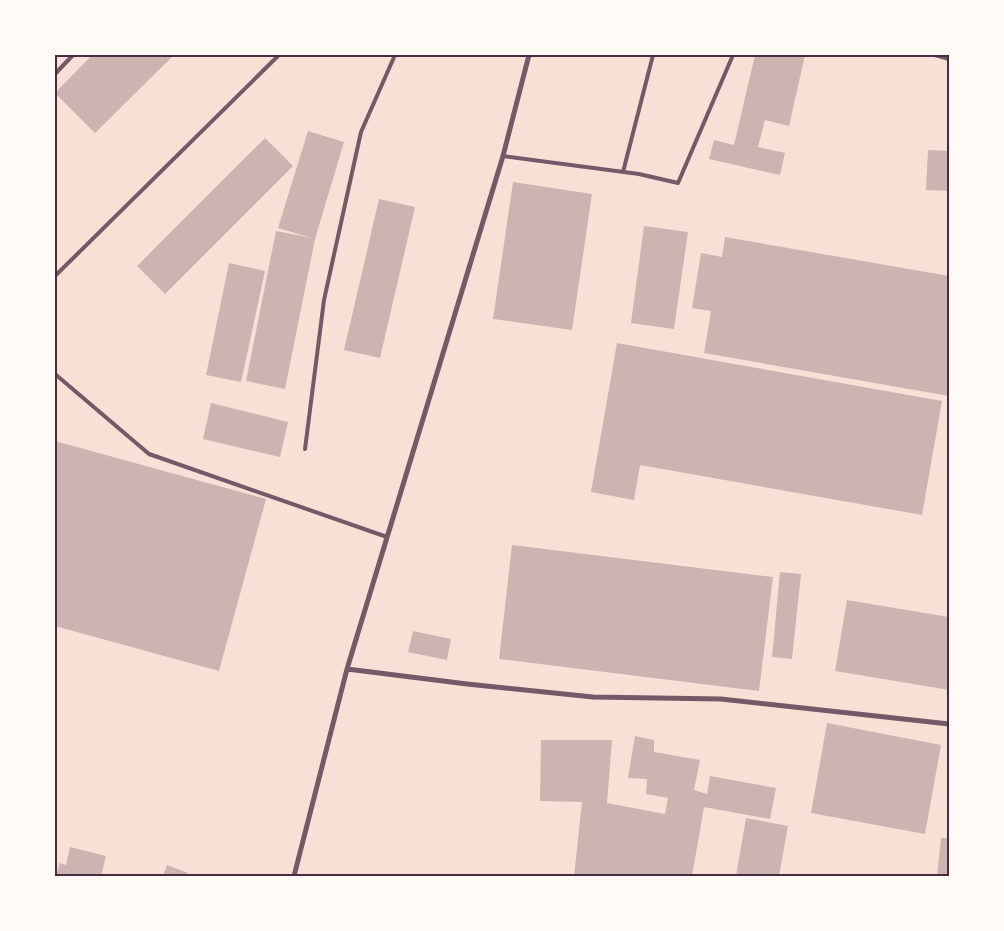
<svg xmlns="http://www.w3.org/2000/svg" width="1004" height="931" font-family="'Noto Sans',sans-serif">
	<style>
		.building { fill: #ccb4b1 }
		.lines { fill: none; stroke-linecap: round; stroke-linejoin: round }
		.service { stroke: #755966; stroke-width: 4 }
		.minor { stroke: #755966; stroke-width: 5 }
		.neatline { fill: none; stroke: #4a2c40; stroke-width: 2 }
	</style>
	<rect width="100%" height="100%" fill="#f7e1d7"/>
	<path class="building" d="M92 55H174L95 133 55 93Z
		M755 55H805L789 126 765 120 758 147 785 153 780 175 709 159 714 140 734 145Z
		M308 131 344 142 315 239 285 389 246 381 276 231 312 238 278 228Z
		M265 138 293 166 165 294 137 266Z
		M928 150 949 151V191L926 190Z
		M513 182 592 194 572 330 493 319Z
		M379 199 415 207 380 358 344 350Z
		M644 226 688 232 674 329 631 323Z
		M725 237 949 276V396L704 353 711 311 692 308 701 253 722 257Z
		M229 263 265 271 241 382 206 375Z
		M617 343 942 401 922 515 640 465 634 500 591 492Z
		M211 403 288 422 280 457 203 439Z
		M55 441 266 499 219 671 55 626Z
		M512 545 773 577 759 691 499 659Z
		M780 572 801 574 792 659 772 657Z
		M847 600 949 617V690L835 671Z
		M413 631 451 639 447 660 408 652Z
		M827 723 941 745 925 834 811 813Z
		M635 736 654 740V752L700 760 694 790 707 794 710 776 776 788 770 819 704 807 692 876H574L582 802 540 801 541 740H612L607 803 665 814 668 798 646 794 647 779 628 778Z
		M746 818 788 826 779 876H736Z
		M941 838H949V876H937Z
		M70 847 106 856 101 876H56L60 863 66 865Z
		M167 865 188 873 187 876H163Z"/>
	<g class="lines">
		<path class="service" d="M935 55 949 59
			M55 74 73 55
			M503 156 639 174 678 183 733 55
			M623 172 653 55
			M55 276 279 55
			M55 374 149 454 387 537
			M305 449 324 300 361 132 395 55"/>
		<path class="minor" d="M347 669 467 684 593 697 721 699 949 724
			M294 876 347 669 503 156 529 55"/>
	</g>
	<rect width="1004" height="931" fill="none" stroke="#fffaf5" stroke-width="112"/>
	<rect x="56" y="56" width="892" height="819" class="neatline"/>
</svg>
